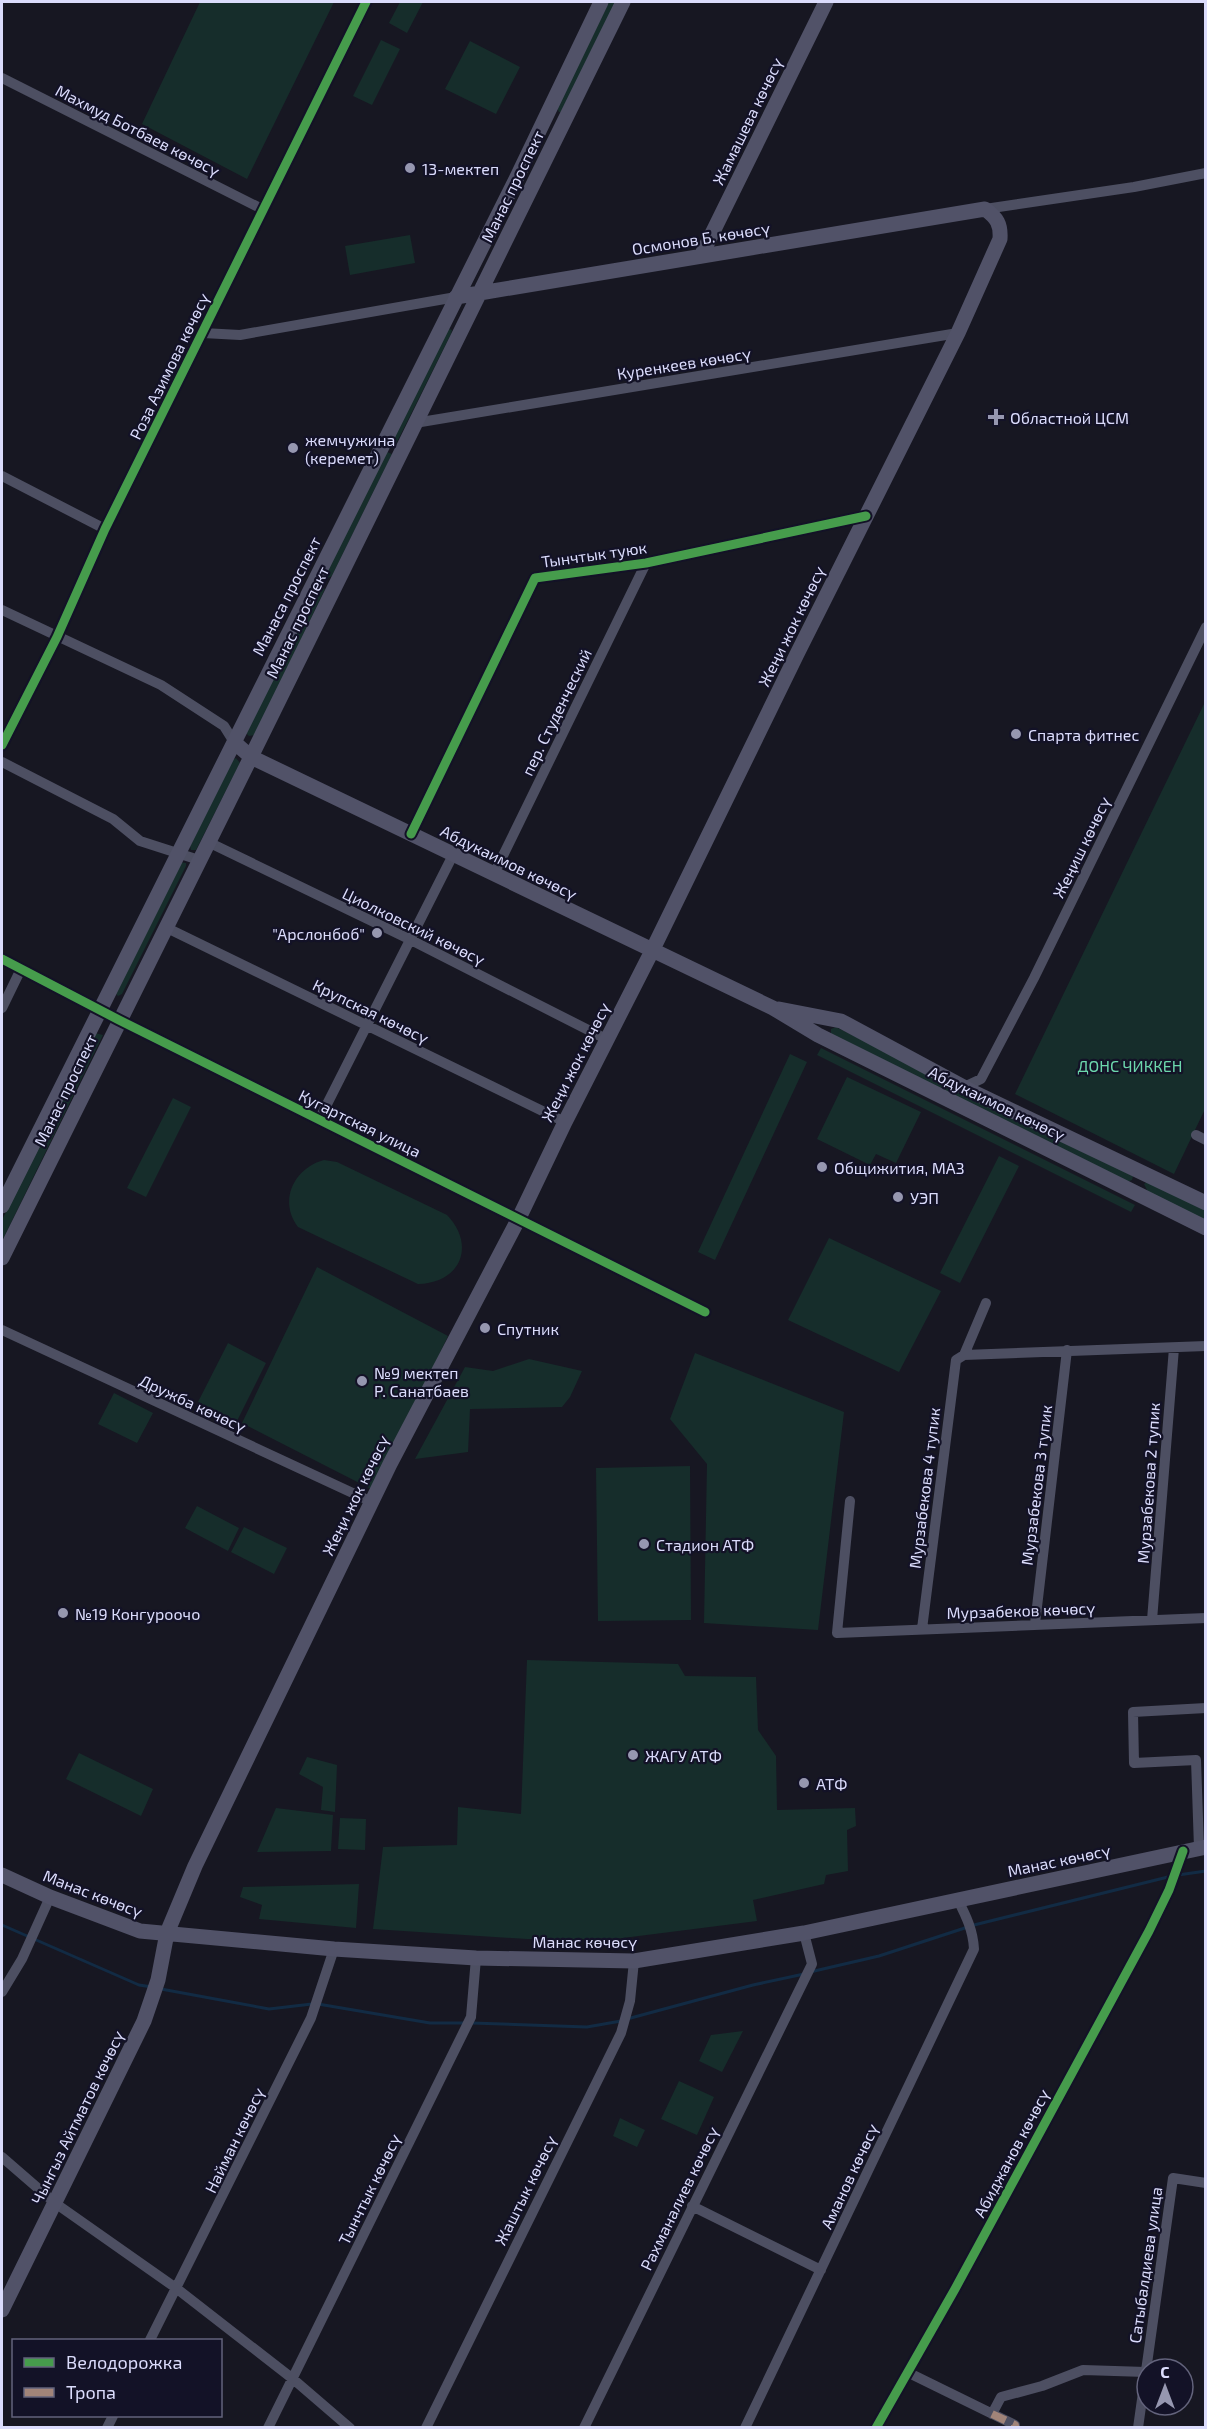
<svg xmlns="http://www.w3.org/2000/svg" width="1207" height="2429" font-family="'Exo 2',sans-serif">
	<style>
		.green { fill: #162d2b }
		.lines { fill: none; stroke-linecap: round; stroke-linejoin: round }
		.stream { stroke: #122b44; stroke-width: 3 }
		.minor { stroke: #4d4f62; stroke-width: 10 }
		.secondary { stroke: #515268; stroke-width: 15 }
		.quiet { stroke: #a18479; stroke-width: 8; stroke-dasharray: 15 8; stroke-linecap: butt }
		.cycleway-casing { stroke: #131227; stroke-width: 13 }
		.cycleway { stroke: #469c4c; stroke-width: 9 }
		.poi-dot { fill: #9697b0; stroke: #131227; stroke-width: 2 }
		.labels { text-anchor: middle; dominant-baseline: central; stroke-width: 4.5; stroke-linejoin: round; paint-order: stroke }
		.street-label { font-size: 16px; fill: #dbdcfc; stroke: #131227 }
		.poi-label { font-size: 16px; fill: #dbdcfc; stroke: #131227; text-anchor: start }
		.park-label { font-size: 16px; fill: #6cd7ac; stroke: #131227 }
	</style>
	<rect width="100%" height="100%" fill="#171722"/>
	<path class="green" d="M200 2H334L247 179 142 124Z
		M400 2H423L407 33 389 23Z
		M609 2H617L561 112H559L557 108Z
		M381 40 400 49 372 105 353 96Z
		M470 41 520 67 496 114 445 89Z
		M410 235 415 263 350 275 345 246Z
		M447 328 452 330 451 334 396 444 392 445 390 444Z
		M387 452 392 454 332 576 328 578 325 575Z
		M319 587 325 589 255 735 249 736 246 733Z
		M1205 702V1109L1174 1174 1015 1094Z
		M236 758 240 763 196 850H191L190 846 232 760Z
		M179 862 186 863V866L122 994 118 996 116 994Z
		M836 1027 1133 1176 1132 1180 1127 1182 831 1035V1029Z
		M95 1033 103 1035 2 1241V1220Z
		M821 1048 1135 1205 1131 1212 817 1055Z
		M790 1054 807 1062 715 1260 698 1252Z
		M847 1077 921 1112 896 1163 876 1154 870 1165 817 1139Z
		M173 1098 191 1107 146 1197 127 1188Z
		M999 1156 1019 1166 960 1283 940 1273Z
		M324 1160 337 1162 447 1215C476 1245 461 1283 418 1284L298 1227C278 1201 294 1168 324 1160Z
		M1147 1182 1153 1183 1205 1210V1221L1148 1192 1144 1184Z
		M829 1238 941 1291 899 1372 788 1320Z
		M317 1267 448 1336 375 1491 242 1423Z
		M228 1343 266 1363 237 1421 198 1402Z
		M695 1353 844 1412 818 1630 704 1623 707 1464 670 1419Z
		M529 1359 582 1371 570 1397 562 1407 470 1409 468 1452 415 1459 465 1367 493 1371Z
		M114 1393 153 1413 137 1443 98 1424Z
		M690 1466 691 1620 598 1621 596 1468Z
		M197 1506 239 1528 228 1551 185 1528Z
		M244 1527 287 1548 274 1574 231 1552Z
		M527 1660 678 1664 685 1676 756 1677 758 1730 776 1756 777 1810 855 1808 856 1826 847 1830 848 1871 826 1875 824 1884 753 1900 757 1921 615 1939H527L373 1929 383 1847 457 1845 458 1807 521 1814Z
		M79 1753 153 1789 141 1816 66 1779Z
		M307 1757 337 1765 335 1812 321 1810 323 1787 299 1774Z
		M276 1808 333 1815 331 1851 257 1852Z
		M340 1818 366 1819 365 1850 338 1849Z
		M359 1884 356 1928 259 1919 262 1905 240 1897 243 1887Z
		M743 2031 722 2072 699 2061 711 2035Z
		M679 2081 714 2097 697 2135 661 2119Z
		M620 2118 645 2130 637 2147 613 2136Z"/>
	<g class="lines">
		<path class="stream" d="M1178 1875 1206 1871
			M2 1925 139 1985 152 1987
			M810 1972 879 1956 974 1925 1172 1876
			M161 1989 269 2009 312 2004
			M318 2004 430 2023H466
			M627 2019 753 1985 804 1974
			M472 2023 587 2027 621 2021"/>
		<path class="minor" d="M2 78 262 209
			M985 209 1134 187 1206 173
			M203 333 240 335 456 297
			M415 423 958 333
			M2 476 105 529
			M2 610 161 685 224 726 234 742
			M2 745 57 637 105 529 366 2
			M2 762 113 819 140 841 199 860
			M411 834 535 578 646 563 866 516
			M208 842 409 939 606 1039
			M494 874 646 563
			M165 927 565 1122
			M2 959 119 1020 705 1312
			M2 1008 21 969
			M964 1087 981 1079 1034 978 1206 627
			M319 1120 453 855
			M1196 1135 1206 1140
			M2 1330 372 1502
			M964 1355 986 1303
			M850 1501 837 1633 1206 1618
			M1152 1620 1174 1348
			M1035 1624 1067 1350
			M922 1629 956 1360 964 1355 1206 1346
			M1199 1848 1196 1760 1134 1763 1133 1712 1206 1708
			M2 1992 22 1959 50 1897
			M2 2157 55 2203 176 2288 293 2379 350 2428
			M692 2206 821 2270
			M150 2340 311 2018 334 1949
			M907 2372 1015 2425V2428
			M992 2414 1001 2397 1042 2386 1083 2370 1146 2372
			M107 2428 113 2416
			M268 2428 471 2017 476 1958
			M426 2428 621 2033 630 2001 634 1961
			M584 2428 812 1964 804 1933
			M745 2428 974 1949C973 1930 966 1916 958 1900
			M876 2428 955 2289 1149 1931 1169 1890 1183 1851
			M1138 2428 1173 2178 1206 2183"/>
		<path class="secondary" d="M701 256 826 2
			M234 742 251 757 773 1008 818 1035 1206 1228
			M779 1009 841 1021 973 1092 1206 1203
			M2 1206 516 179 601 2
			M2 1258 251 757 623 2
			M2 1875 50 1897 140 1931 334 1949 476 1958 634 1961 804 1933 1206 1847
			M2 2310 144 2021 158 1980 167 1933 195 1866 390 1464 519 1218 565 1122 652 951 797 654 958 333 1000 239C1001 224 997 218 985 209L456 297"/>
		<path class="quiet" d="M992 2414 1015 2425V2428"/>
		<g class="cycleway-casing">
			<path id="cycleway" d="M2 745 57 637 105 529 366 2
				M411 834 535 578 646 563 866 516
				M2 959 119 1020 705 1312
				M876 2428 955 2289 1149 1931 1169 1890 1183 1851"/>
		</g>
		<use href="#cycleway" class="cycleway"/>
	</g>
	<g class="poi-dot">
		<circle cx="410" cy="168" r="6"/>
		<path d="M993 408h6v6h6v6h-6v6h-6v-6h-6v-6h6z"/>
		<circle cx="293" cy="448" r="6"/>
		<circle cx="1016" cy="734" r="6"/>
		<circle cx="377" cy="933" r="6"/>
		<circle cx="822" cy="1167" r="6"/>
		<circle cx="898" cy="1197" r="6"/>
		<circle cx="485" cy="1328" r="6"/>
		<circle cx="362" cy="1381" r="6"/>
		<circle cx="644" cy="1544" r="6"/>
		<circle cx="63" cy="1613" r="6"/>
		<circle cx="633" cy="1755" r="6"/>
		<circle cx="804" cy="1783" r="6"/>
	</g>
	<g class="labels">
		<g class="street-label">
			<text transform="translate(747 121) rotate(-64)">Жамашева көчөсү</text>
			<text transform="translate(138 130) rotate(27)">Махмуд Ботбаев көчөсү</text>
			<text transform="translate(512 186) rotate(-64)">Манас проспект</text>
			<text transform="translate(701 238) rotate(-9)">Осмонов Б. көчөсү</text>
			<text transform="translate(684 363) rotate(-9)">Куренкеев көчөсү</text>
			<text transform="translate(169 366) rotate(-64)">Роза Азимова көчөсү</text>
			<text transform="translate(594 554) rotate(-8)">Тынчтык туюк</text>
			<text transform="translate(286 596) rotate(-63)">Манаса проспект</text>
			<text transform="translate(297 622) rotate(-64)">Манас проспект</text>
			<text transform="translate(791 626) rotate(-64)">Жеңи жок көчөсү</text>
			<text transform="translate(556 712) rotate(-64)">пер. Студенческий</text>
			<text transform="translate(1081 847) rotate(-64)">Жеңиш көчөсү</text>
			<text transform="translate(509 862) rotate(26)">Абдукаимов көчөсү</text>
			<text transform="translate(414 926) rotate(26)">Циолковский көчөсү</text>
			<text transform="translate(371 1011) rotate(26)">Крупская көчөсү</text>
			<text transform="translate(575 1062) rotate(-63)">Жеңи жок көчөсү</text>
			<text transform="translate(65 1090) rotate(-64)">Манас проспект</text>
			<text transform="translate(997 1103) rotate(26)">Абдукаимов көчөсү</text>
			<text transform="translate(360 1123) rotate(26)">Кугартская улица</text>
			<text transform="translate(193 1403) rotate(25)">Дружба көчөсү</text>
			<text transform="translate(1148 1483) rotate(-86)">Мурзабекова 2 тупик</text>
			<text transform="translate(1036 1485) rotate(-83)">Мурзабекова 3 тупик</text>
			<text transform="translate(924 1488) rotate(-83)">Мурзабекова 4 тупик</text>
			<text transform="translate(355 1495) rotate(-64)">Жеңи жок көчөсү</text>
			<text transform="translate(1021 1610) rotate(-2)">Мурзабеков көчөсү</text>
			<text transform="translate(1059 1860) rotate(-12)">Манас көчөсү</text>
			<text transform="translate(93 1893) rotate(21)">Манас көчөсү</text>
			<text x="585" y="1941">Манас көчөсү</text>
			<text transform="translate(77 2117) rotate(-64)">Чынгыз Айтматов көчөсү</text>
			<text transform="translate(234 2140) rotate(-64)">Найман көчөсү</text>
			<text transform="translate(1011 2153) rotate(-62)">Абиджанов көчөсү</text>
			<text transform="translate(849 2176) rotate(-65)">Аманов көчөсү</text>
			<text transform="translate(369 2189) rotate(-64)">Тынчтык көчөсү</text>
			<text transform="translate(525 2190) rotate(-64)">Жаштык көчөсү</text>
			<text transform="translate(679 2198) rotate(-64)">Рахманалиев көчөсү</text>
			<text transform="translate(1145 2265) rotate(-82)">Сатыбалдиева улица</text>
		</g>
		<g class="poi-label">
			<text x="422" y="168">13-мектеп</text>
			<text x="1010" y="417">Областной ЦСМ</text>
			<text x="305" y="439">жемчужина<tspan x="305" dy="18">(керемет)</tspan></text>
			<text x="1028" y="734">Спарта фитнес</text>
			<text x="365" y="933" text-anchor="end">"Арслонбоб"</text>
			<text x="834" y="1167">Общижития, МАЗ</text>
			<text x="910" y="1197">УЭП</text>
			<text x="497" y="1328">Спутник</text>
			<text x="374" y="1372">№9 мектеп<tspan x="374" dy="18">Р. Санатбаев</tspan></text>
			<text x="656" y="1544">Стадион АТФ</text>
			<text x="75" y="1613">№19 Конгуроочо</text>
			<text x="645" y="1755">ЖАГУ АТФ</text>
			<text x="816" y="1783">АТФ</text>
		</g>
		<g class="park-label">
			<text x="1130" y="1065">ДОНС ЧИККЕН</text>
		</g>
	</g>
	<rect width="1207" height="2429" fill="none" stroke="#dbdcfc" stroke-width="6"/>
	<rect x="12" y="2339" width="210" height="78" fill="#131227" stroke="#63637c" stroke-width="1.5"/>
	<rect x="24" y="2358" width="30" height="9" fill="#469c4c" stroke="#63637c" stroke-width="1.5"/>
	<text x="66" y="2369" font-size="18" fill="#dbdcfc">Велодорожка</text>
	<rect x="24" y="2388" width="30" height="9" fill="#a18479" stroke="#63637c" stroke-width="1.5"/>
	<text x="66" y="2399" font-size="18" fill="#dbdcfc">Тропа</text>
	<g transform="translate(1165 2387)"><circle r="28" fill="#131227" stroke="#63637c" stroke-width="1.5"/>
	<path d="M0-4.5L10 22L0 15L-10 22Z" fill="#9697b0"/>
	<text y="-9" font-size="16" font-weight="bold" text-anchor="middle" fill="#dbdcfc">С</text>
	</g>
</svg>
